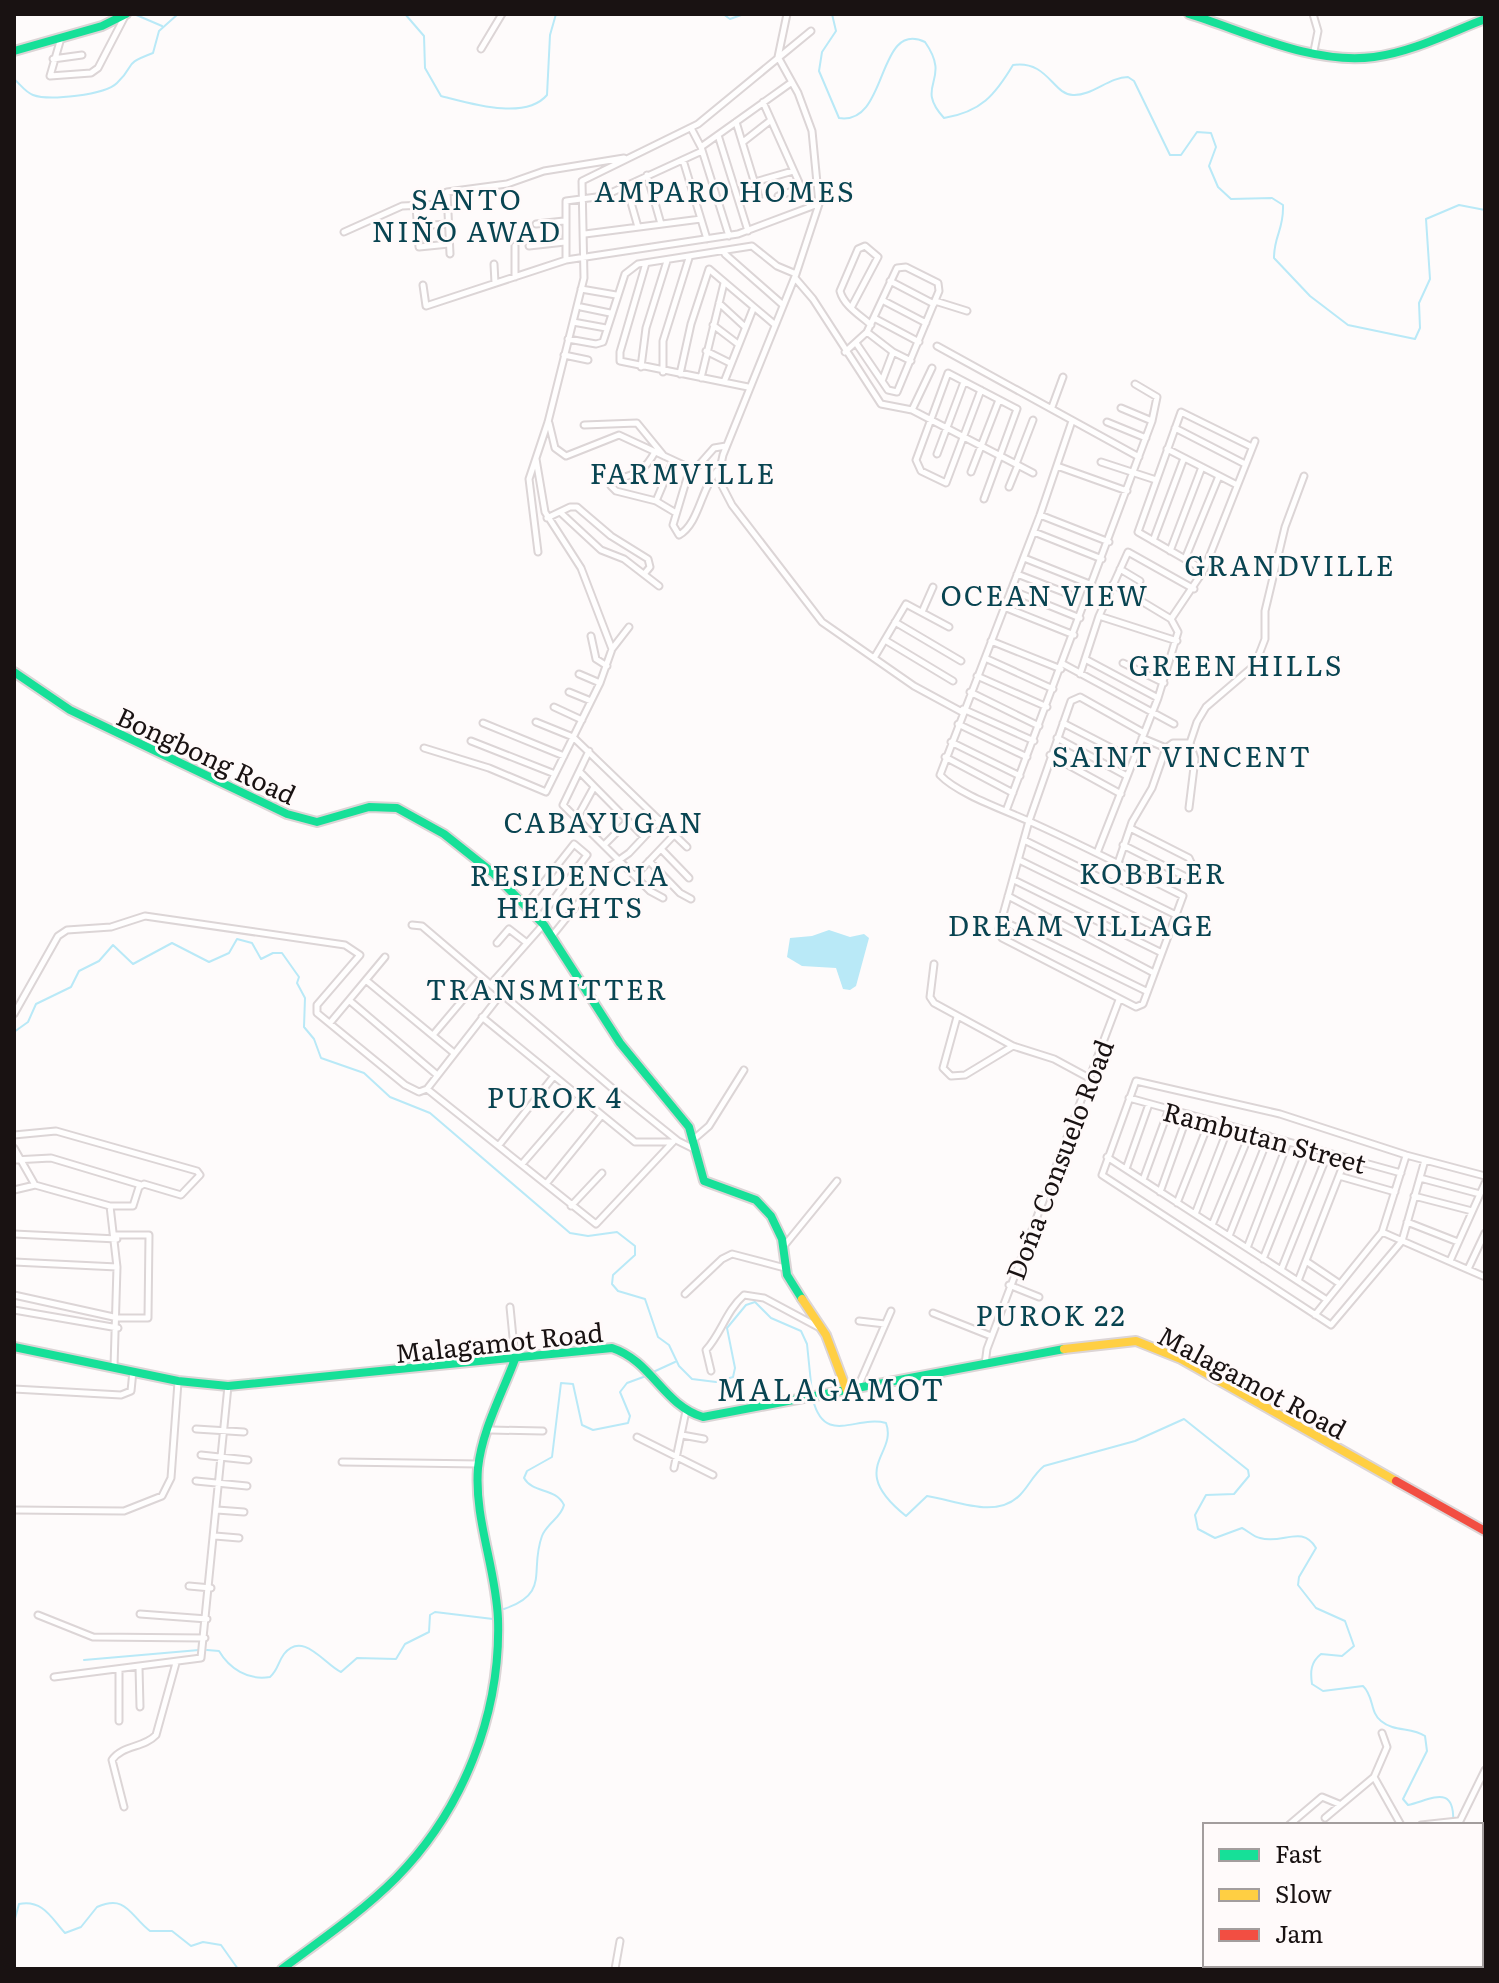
<svg xmlns="http://www.w3.org/2000/svg" width="1499" height="1983" font-family="Literata,serif">
	<style>
		.water { fill: #b9e9f7 }
		.lines { fill: none; stroke-linecap: round; stroke-linejoin: round }
		.stream { stroke: #b9e9f7; stroke-width: 2 }
		.street-casing { stroke: #dcd5d6; stroke-width: 9 }
		.fast-casing { stroke: #dcd5d6; stroke-width: 12 }
		.slow-casing { stroke: #dcd5d6; stroke-width: 12 }
		.jam-casing { stroke: #dcd5d6; stroke-width: 12 }
		.street { stroke: #fffefe; stroke-width: 5 }
		.fast { stroke: #16e098; stroke-width: 8 }
		.slow { stroke: #ffcf43; stroke-width: 8 }
		.jam { stroke: #f24e42; stroke-width: 8 }
		.labels { text-anchor: middle; dominant-baseline: central; stroke-width: 6; stroke-linejoin: round; paint-order: stroke }
		.street-label { font-size: 26px; fill: #191212; stroke: #fffafa }
		.neighbourhood-label { font-size: 28px; letter-spacing: 2px; fill: #094451; stroke: #fffafa }
		.quarter-label { font-size: 30px; letter-spacing: 2px; fill: #094451; stroke: #fffafa }
	</style>
	<rect width="100%" height="100%" fill="#fefbfb"/>
	<path class="water" d="M829 930 850 937 864 934 869 938 856 986 850 990 843 989 836 968 802 966 787 957 790 938 812 936Z"/>
	<g class="lines">
		<path class="stream" d="M134 14 162 26
			M405 14 424 36 425 68 441 96C469 103 525 121 547 95L550 35 556 14
			M723 14 730 19 744 14
			M832 14 836 31 822 52 819 71 839 118C889 126 876 19 925 42 953 82 913 84 944 118 981 112 995 95 1013 65 1048 60 1053 95 1073 95 1092 96 1109 77 1128 77L1134 81 1170 155H1181L1197 132 1211 133 1216 147 1209 166 1218 187 1231 199 1272 198 1283 205C1284 230 1274 235 1274 258L1310 296 1348 325 1415 339 1420 328 1419 303 1430 279 1426 219 1459 205 1485 210
			M14 79C20 84 25 92 33 95 49 101 105 95 117 83 137 64 121 65 153 53L159 31 178 14
			M14 1032 28 1022 36 1004 71 987 79 971 99 961 113 945 133 964 172 943 209 962 229 953 237 939 252 943 261 959 273 953H282L299 977 297 983 305 998 304 1027 314 1039 321 1058 364 1073 390 1097 430 1113 570 1233 588 1236 617 1232 635 1246V1255L613 1275 612 1284 618 1291 645 1299 658 1337 669 1345 679 1366 692 1379 716 1382 733 1377 735 1368 727 1328 746 1305 755 1302 771 1318 801 1331 807 1344 812 1393
			M651 1373 675 1362
			M813 1400C825 1446 856 1415 886 1423 898 1455 846 1468 906 1516L927 1496C955 1500 996 1520 1020 1495 1029 1486 1033 1475 1044 1466L1135 1441 1184 1419 1248 1470 1249 1476 1234 1494 1206 1495 1195 1515 1198 1529 1215 1538 1242 1528C1248 1531 1254 1537 1260 1538 1282 1545 1302 1524 1316 1548L1299 1577 1298 1585 1316 1608 1345 1621 1354 1646 1342 1656 1321 1654C1311 1662 1310 1671 1312 1684L1323 1691 1363 1686C1374 1696 1370 1713 1381 1721 1394 1732 1412 1727 1425 1736L1427 1751 1403 1799 1408 1805C1431 1800 1456 1782 1453 1825
			M504 1609C551 1593 529 1571 542 1536 547 1523 561 1518 564 1505 555 1487 533 1494 524 1478L527 1471 552 1457 561 1383 573 1384 582 1425 593 1430 628 1423 630 1416 620 1392 627 1383 646 1376
			M207 1650 219 1651C229 1668 248 1681 270 1677 278 1670 278 1662 284 1654 303 1630 325 1665 341 1672L357 1658 396 1659 405 1644 429 1632 430 1615 435 1612 493 1619
			M84 1660 199 1650
			M1481 1857H1485
			M14 1922 19 1904C43 1899 52 1919 65 1933L81 1927 97 1907C127 1894 130 1916 150 1931H172L191 1946 203 1942 221 1945 238 1969
			M452 1969H456"/>
		<g class="street-casing">
			<path id="street" d="M787 14 778 57 798 93 812 131 819 204 796 274 723 455 718 478 732 505 822 622 914 686 962 712
				M1313 14 1318 31 1314 51
				M61 38 50 76 91 73 98 68 125 16
				M481 49 502 14
				M53 59 82 55
				M763 102 810 207
				M736 122 759 197
				M691 128 701 147 729 236
				M718 135 748 231
				M743 142 771 120
				M701 147 792 82
				M683 160 707 239
				M647 175 661 224
				M755 182 793 171
				M626 185 638 227
				M778 196 801 188
				M416 206 419 247 449 244
				M536 224 564 221
				M417 226 448 224
				M344 232 402 206 446 204
				M585 234 701 219
				M515 246V277
				M529 246 565 242
				M450 254 447 192 507 184 544 171 624 158
				M725 254 783 305
				M566 260V201L604 196 702 151
				M646 263 620 352V361L748 387
				M494 264 495 283
				M795 278 813 299 881 404 912 410 1033 473
				M890 281 934 304
				M423 285 426 306 566 260 738 234 818 204
				M581 289 616 295
				M882 300 926 323
				M935 301 967 311
				M719 303 744 326
				M581 307 610 313
				M851 308 878 257 865 246 858 249 840 291C844 306 860 315 871 325
				M874 318 919 342
				M573 322 606 328
				M713 325 738 344
				M867 332 893 352 911 361
				M568 339 596 344 603 342 625 274 638 264 752 246 777 266 796 274
				M937 346 1139 457
				M706 351 730 363
				M845 352 867 332 897 268 906 267 938 283 939 291 897 392 888 390 856 343
				M564 355 588 360
				M641 367 646 328 667 261
				M663 372V341L689 258
				M680 374 691 324 709 269 774 324
				M701 378 724 283
				M882 381 893 352
				M724 382 753 309
				M981 390 946 483 921 471 916 460 948 373 1017 409 984 499
				M1052 407 1063 377
				M1121 408 1152 421
				M912 410 932 368
				M1072 421 1040 515 940 775C959 795 1008 811 1033 823 1084 846 1133 871 1183 896L1143 1004 1136 1007 1002 938 999 929 1029 821 1071 701 1080 697 1144 733
				M1107 422 1146 438
				M549 423 555 448 566 456 619 435 690 468 699 465 714 448 726 446
				M584 425 637 423 664 456
				M1175 428 1245 464
				M1167 449 1237 485
				M655 452C637 484 627 469 611 486L616 491 656 501 676 513
				M937 454 964 382
				M536 459 545 512 581 568 612 649
				M1101 462 1156 480
				M1016 464 1033 420
				M1057 466 1127 491
				M690 468 673 525 679 535C699 524 701 488 717 471
				M971 472 999 400
				M1009 487 1018 465
				M656 501 673 461
				M560 512 601 550 624 559 659 586
				M1040 515 1109 542
				M547 518 570 507H577L611 536 648 559 650 567 645 573
				M1034 532 1102 559
				M1153 541 1184 458
				M1170 551 1202 467
				M538 552 529 479 548 422 584 278 582 181 698 124 811 31
				M1024 558 1092 585
				M1185 559 1219 476
				M1120 569 1140 581
				M1204 570 1138 532 1181 412 1252 447
				M1017 574 1071 595
				M1011 590 1080 618
				M1004 607 1074 635
				M922 612 933 587
				M1099 616 1177 641
				M1171 619 1204 570 1255 441
				M895 622 961 661
				M591 636 596 659 607 666
				M885 640 953 681
				M991 641 1061 669
				M874 658 906 604 949 627
				M985 658 1053 689
				M1085 659 1158 698
				M1123 663 1164 683
				M1063 664 1174 724
				M579 674 600 683
				M1080 674 1099 616 1128 552 1194 589
				M977 676 1047 707
				M569 692 591 701
				M970 692 1039 726
				M554 707 582 720
				M963 709 1034 741
				M536 722 573 737 687 847
				M483 723 564 756
				M1063 723 1121 753
				M958 724 1027 757
				M1057 738 1127 776
				M1142 738 1166 748
				M471 741 555 774
				M951 742 1020 776
				M424 748 489 768 546 792 600 683 612 649 629 627
				M589 751 563 805 650 891 663 898
				M1050 755 1121 794
				M945 757 1013 793
				M580 772 644 837
				M1189 808 1195 759 1190 743 1197 722 1206 707 1255 665 1265 639V611L1285 527 1304 476
				M1006 811 1152 421 1157 397 1135 384
				M577 818 594 787
				M1024 840 1176 915
				M604 845 628 821
				M1123 845 1190 879 1194 869 1189 858 1130 828
				M661 849 689 878
				M1097 853 1158 698 1178 632 1171 619 1113 584
				M1019 860 1168 933
				M649 861 680 893 691 899
				M1118 863 1132 822 1152 788 1166 748 1173 743H1190
				M635 876 674 835
				M1014 880 1160 952
				M1008 896 1152 972
				M526 905 574 844 587 855 539 919
				M1001 920 1146 991
				M412 925 422 926 612 1088 678 1141 694 1149
				M552 936 605 870 629 853 660 820
				M497 943 509 929 527 943
				M934 964 930 997 934 1003 1013 1046 1054 1059 1091 1079
				M367 981 454 1053
				M491 984 543 925
				M350 1001 436 1074
				M14 1014 58 936 67 930 111 927 145 916 345 945 360 955 317 1005V1013L405 1085 419 1092 427 1089 501 994
				M482 1017 635 1142H673
				M957 1017 943 1068 951 1076 965 1075 1013 1046
				M330 1023 385 957
				M433 1035 482 977
				M427 1089 596 1224 673 1142
				M1129 1098 1401 1173
				M14 1135 56 1131 197 1171 200 1175 181 1195 144 1184 139 1187 133 1206H110L35 1185 14 1148
				M694 1139 709 1126 744 1070
				M499 1145 554 1076
				M1107 1157 1327 1300
				M14 1160 51 1158 141 1185
				M1425 1160 1402 1241 1331 1325 1102 1175 1136 1081 1280 1114 1406 1155 1485 1176
				M522 1164 580 1097
				M1126 1169 1149 1104
				M1339 1176 1395 1192
				M1420 1178 1480 1194
				M1143 1180 1169 1109
				M546 1184 602 1115
				M14 1190 35 1185
				M1160 1192 1188 1114
				M1414 1196 1472 1211
				M1177 1203 1210 1120
				M110 1206 117 1267
				M571 1206 602 1173
				M1195 1214 1229 1126
				M1407 1222 1458 1242
				M1212 1225 1251 1131
				M1382 1232 1485 1277
				M14 1234 117 1239
				M1229 1236 1269 1136
				M784 1246 837 1181
				M1247 1248 1288 1142
				M1263 1259 1308 1147
				M1306 1261 1340 1284
				M1450 1261 1485 1183
				M14 1262 117 1267 114 1367
				M1468 1269 1485 1233
				M1281 1270 1328 1153
				M1298 1281 1346 1158
				M1009 1285 1039 1297
				M685 1294 722 1259 732 1254 785 1268
				M14 1295 118 1318H148L149 1235H116
				M510 1307 515 1358
				M14 1310 118 1328
				M933 1313 991 1336
				M1315 1315 1382 1232 1406 1156
				M859 1321 885 1324
				M985 1364 987 1349 1119 1000
				M711 1371 706 1350C721 1334 726 1311 744 1295L764 1298 820 1328
				M14 1389 121 1395 131 1391 133 1371
				M857 1389 891 1311
				M196 1429 244 1432
				M490 1430 543 1431
				M682 1435 704 1439
				M637 1437 713 1475
				M201 1455 248 1460
				M342 1462 479 1464
				M674 1468 686 1411
				M196 1481 247 1486
				M14 1510 124 1511 162 1496 171 1478 178 1382
				M217 1510 244 1512
				M215 1536 239 1538
				M189 1586 211 1588
				M140 1614 207 1619
				M38 1615 93 1637 205 1638
				M139 1667 140 1707
				M119 1670V1721
				M54 1677 201 1658 228 1386
				M1374 1777 1401 1825
				M124 1807 112 1760C122 1745 144 1748 156 1735L176 1663
				M1325 1818 1374 1777 1387 1747 1382 1733
				M1289 1825 1322 1797 1339 1804
				M1421 1825 1458 1821
				M1458 1825 1485 1770
				M1481 1954 1485 1956
				M1418 1965 1421 1969
				M615 1969 620 1941"/>
		</g>
		<g class="fast-casing">
			<path id="fast" d="M1189 14C1247 32 1312 65 1374 57 1412 52 1449 33 1485 19
				M14 51 102 26 126 14
				M14 672 70 710 287 814 317 822 369 807 397 808 444 834 493 873 544 925 620 1043 689 1127 704 1181 756 1200 771 1216 782 1239 787 1275 802 1299
				M14 1347 178 1381 228 1386 612 1348C652 1361 663 1405 703 1417L1064 1349
				M1481 1889 1485 1898
				M1481 1947 1485 1940
				M282 1969C321 1940 362 1912 396 1878 463 1810 501 1714 498 1619 496 1568 474 1519 478 1468 482 1430 502 1394 515 1359
				M1467 1969 1470 1965"/>
		</g>
		<g class="slow-casing">
			<path id="slow" d="M802 1299 826 1335 847 1391
				M1064 1349 1136 1341 1181 1359 1396 1481"/>
		</g>
		<g class="jam-casing">
			<path id="jam" d="M1396 1481 1485 1531"/>
		</g>
		<use href="#street" class="street"/>
		<use href="#fast" class="fast"/>
		<use href="#slow" class="slow"/>
		<use href="#jam" class="jam"/>
	</g>
	<g class="labels">
		<g class="street-label">
			<text transform="translate(207 754) rotate(25)">Bongbong Road</text>
			<text transform="translate(1265 1136) rotate(15)">Rambutan Street</text>
			<text transform="translate(1058 1159) rotate(-69)">Doña Consuelo Road</text>
			<text transform="translate(499 1341) rotate(-6)">Malagamot Road</text>
			<text transform="translate(1253 1381) rotate(28)">Malagamot Road</text>
		</g>
		<g class="neighbourhood-label">
			<text x="725" y="190">AMPARO HOMES</text>
			<text x="467" y="198">SANTO<tspan x="467" dy="32">NIÑO AWAD</tspan></text>
			<text x="683" y="472">FARMVILLE</text>
			<text x="1290" y="564">GRANDVILLE</text>
			<text x="1045" y="594">OCEAN VIEW</text>
			<text x="1236" y="664">GREEN HILLS</text>
			<text x="1182" y="755">SAINT VINCENT</text>
			<text x="604" y="821">CABAYUGAN</text>
			<text x="1153" y="872">KOBBLER</text>
			<text x="570" y="874">RESIDENCIA<tspan x="570" dy="32">HEIGHTS</tspan></text>
			<text x="1081" y="924">DREAM VILLAGE</text>
			<text x="547" y="988">TRANSMITTER</text>
			<text x="555" y="1096">PUROK 4</text>
			<text x="1051" y="1314">PUROK 22</text>
		</g>
		<g class="quarter-label">
			<text x="831" y="1388">MALAGAMOT</text>
		</g>
	</g>
	<rect width="1499" height="1983" fill="none" stroke="#191212" stroke-width="32"/>
	<rect x="1203" y="1823" width="280" height="144" fill="#fffafa" stroke="#a39d9d" stroke-width="2"/>
	<rect x="1219" y="1849" width="40" height="12" fill="#16e098" stroke="#a39d9d" stroke-width="2"/>
	<text x="1275" y="1863" font-size="24" fill="#191212">Fast</text>
	<rect x="1219" y="1889" width="40" height="12" fill="#ffcf43" stroke="#a39d9d" stroke-width="2"/>
	<text x="1275" y="1903" font-size="24" fill="#191212">Slow</text>
	<rect x="1219" y="1929" width="40" height="12" fill="#f24e42" stroke="#a39d9d" stroke-width="2"/>
	<text x="1275" y="1943" font-size="24" fill="#191212">Jam</text>
</svg>
